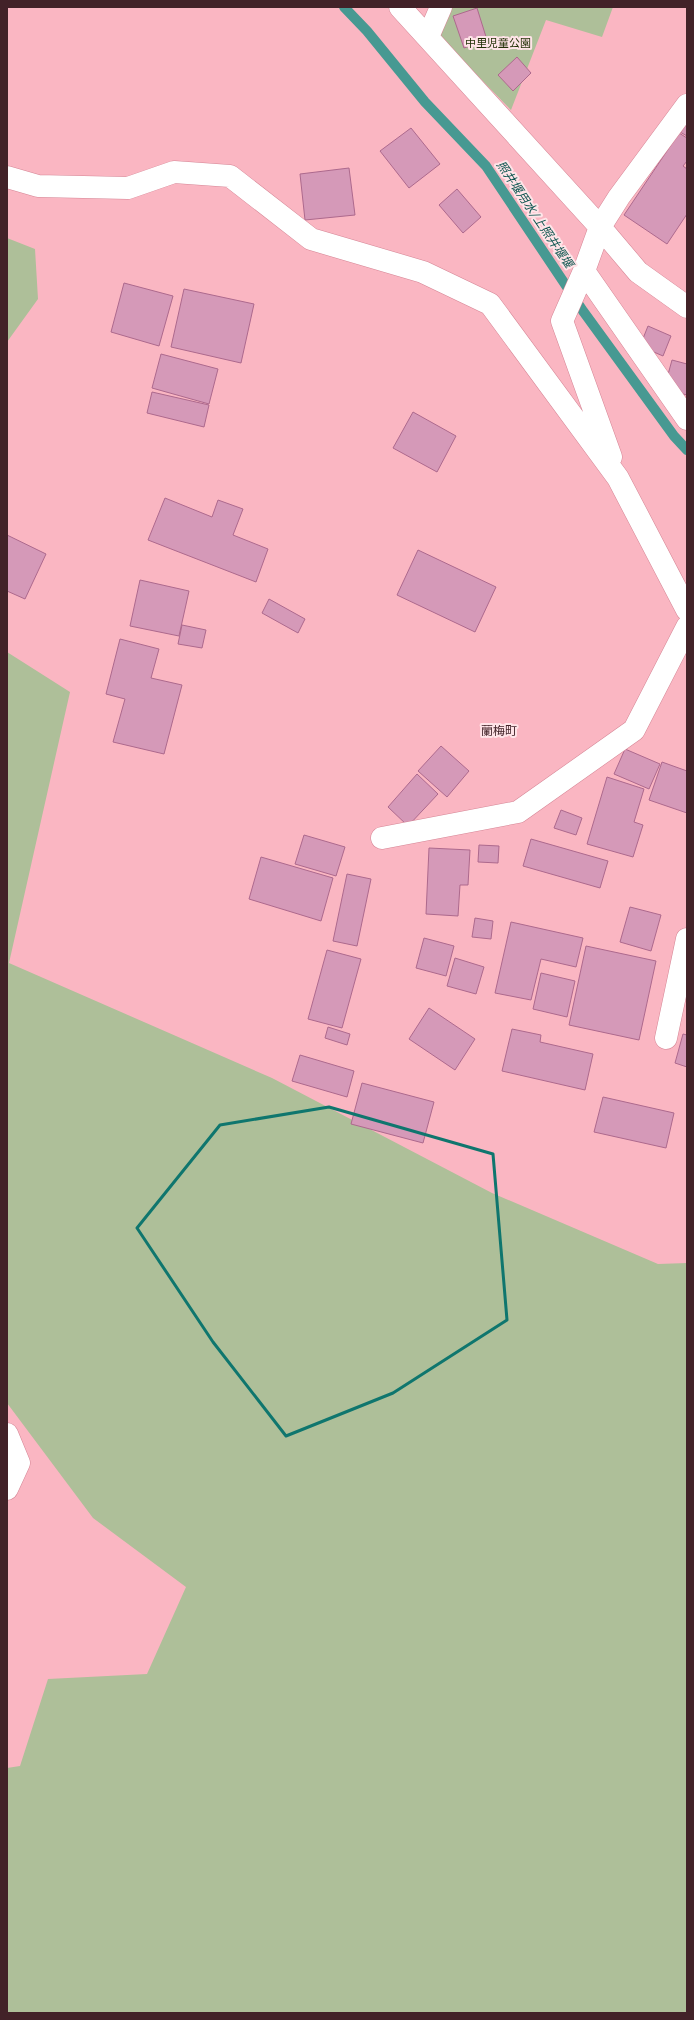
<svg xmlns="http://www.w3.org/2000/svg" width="694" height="2020" font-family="Overpass,'Noto Sans JP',sans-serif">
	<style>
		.green { fill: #aebf99 }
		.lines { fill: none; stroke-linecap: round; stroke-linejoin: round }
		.stream { stroke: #479992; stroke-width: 10 }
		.building { fill: #d599b8; stroke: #ad698d }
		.minor-casing { stroke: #d58595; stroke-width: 23 }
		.minor { stroke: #fff; stroke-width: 22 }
		.marked { fill: none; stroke: #0f766e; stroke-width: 3; stroke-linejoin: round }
		.labels { text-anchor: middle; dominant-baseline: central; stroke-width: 4; stroke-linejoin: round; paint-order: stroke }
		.park-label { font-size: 11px; fill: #233207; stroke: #ffe4e8 }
		.water-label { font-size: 12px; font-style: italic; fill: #0e5650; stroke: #ffe4e8 }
		.neighbourhood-label { font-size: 12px; fill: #422228; stroke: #ffe4e8 }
	</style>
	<rect width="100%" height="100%" fill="#fab6c2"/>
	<path class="green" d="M446 7H613L602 37 546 20 511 110 436 33Z
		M7 238 35 249 38 299 7 342Z
		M7 652 70 692 9 963 272 1078 492 1193 658 1264 687 1263V2013H7V1768L20 1766 48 1679 147 1674 186 1587 93 1518 7 1403Z"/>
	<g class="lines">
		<path class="stream" d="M344 7 367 31 425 102 486 166 583 311 674 436 687 450"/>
	</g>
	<path class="building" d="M477 8 487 40 464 48 453 16Z
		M517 57 531 73 513 91 498 75Z
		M687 119V136L680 132Z
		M411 128 440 164 409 188 380 151Z
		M679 133 687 138V161L683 166 687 169V214L667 244 624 215Z
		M349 168 355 215 305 220 300 174Z
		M457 189 481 217 463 233 439 205Z
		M124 283 173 296 159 346 111 332Z
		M184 289 254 304 241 363 171 347Z
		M648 326 671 336 663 356 640 346Z
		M161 354 218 369 209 404 152 388Z
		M672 360 687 364V395L664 389Z
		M152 392 209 405 204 427 147 413Z
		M413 412 456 436 437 472 393 448Z
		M165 498 212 517 218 500 243 509 233 535 268 549 256 582 148 540Z
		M7 535 46 554 25 599 7 591Z
		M418 550 496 587 475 632 397 595Z
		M140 580 189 591 179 636 130 626Z
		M269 599 305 619 298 633 262 613Z
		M182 625 206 630 202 648 178 644Z
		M120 639 159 649 151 678 182 685 164 754 113 742 125 699 106 694Z
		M441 746 469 771 447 797 418 771Z
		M625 749 660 764 649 789 614 774Z
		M662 762 687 771V813L649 800Z
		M417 774 438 794 408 826 388 807Z
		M607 777 644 789 634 822 643 825 633 857 587 844Z
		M561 810 582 818 576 835 554 828Z
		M304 835 345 847 336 876 295 864Z
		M531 839 608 861 600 888 523 866Z
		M479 845 499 846 498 863 478 862Z
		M429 848 470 850 468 885H460L458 916 426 914Z
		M261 857 333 878 321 921 249 899Z
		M347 874 371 879 357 946 333 941Z
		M630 907 661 915 651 951 620 942Z
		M475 918 493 921 491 939 472 937Z
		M511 922 583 938 576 967 541 959 531 1000 495 993Z
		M424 938 454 946 446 976 416 968Z
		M586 946 656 961 639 1040 569 1025Z
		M327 950 361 959 342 1028 308 1019Z
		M455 958 484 967 476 994 447 986Z
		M541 973 575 981 567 1017 533 1009Z
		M429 1008 475 1039 455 1070 409 1039Z
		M328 1027 350 1034 347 1045 325 1038Z
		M512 1029 541 1035 540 1042 593 1054 585 1090 502 1071Z
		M683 1034 687 1035V1067L675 1063Z
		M300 1055 354 1071 347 1097 292 1081Z
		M362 1083 434 1102 423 1143 351 1124Z
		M603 1097 674 1113 666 1148 594 1132Z"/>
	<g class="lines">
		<g class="minor-casing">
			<path id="minor" d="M400 7 600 227 638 272 687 307
				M428 37 441 7
				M7 177 38 186 128 188 174 172 230 176 311 239 423 272 490 304 618 478 687 610
				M584 271 687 419
				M611 457 562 321 584 271 600 227 619 197 687 105
				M382 838 518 812 634 730 687 627
				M666 1038 687 939
				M7 1434 19 1463 7 1489"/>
		</g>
		<use href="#minor" class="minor"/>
	</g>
	<path class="marked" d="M329 1107 493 1154 507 1320 393 1393 286 1436 213 1342 137 1228 220 1125Z"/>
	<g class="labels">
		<g class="park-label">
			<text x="498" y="44">中里児童公園</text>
		</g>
		<g class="water-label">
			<text transform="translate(534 215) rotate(56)">照井堰用水/上照井堰堰</text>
		</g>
		<g class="neighbourhood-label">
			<text x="499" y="732">蘭梅町</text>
		</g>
	</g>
	<rect width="694" height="2020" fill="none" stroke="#422228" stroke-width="16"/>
</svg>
